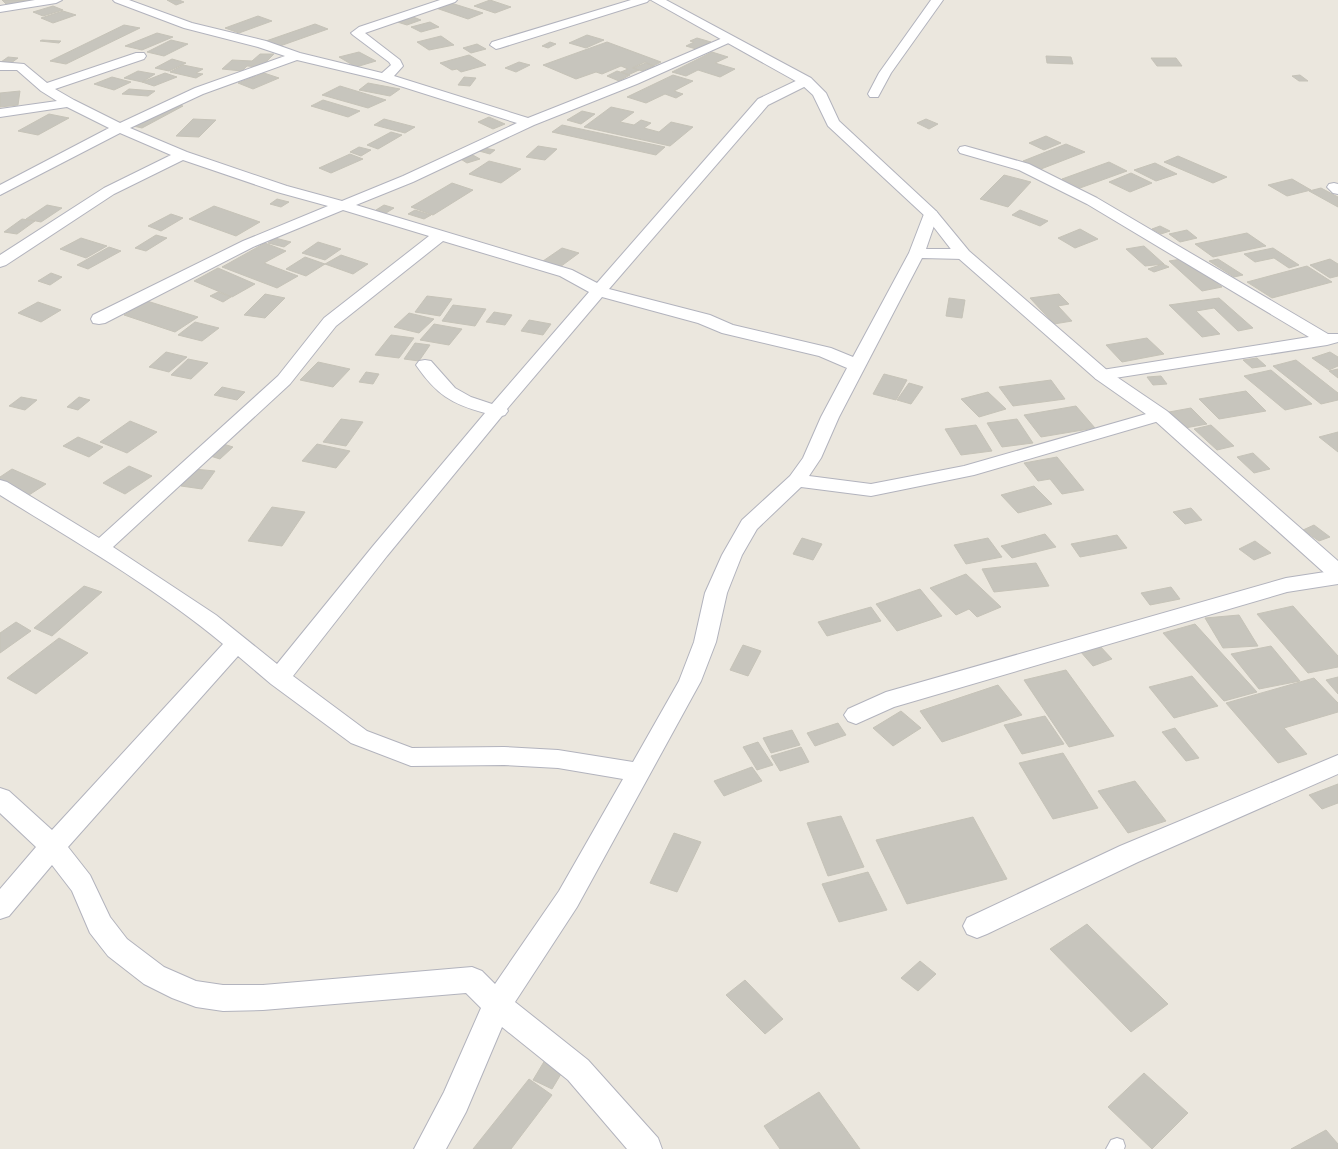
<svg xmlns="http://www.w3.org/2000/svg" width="1338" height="1149" font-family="'DejaVu Sans',sans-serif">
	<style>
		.building { fill: #c7c5bd; stroke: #c6c3b8 }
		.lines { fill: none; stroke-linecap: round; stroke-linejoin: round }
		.lane-casing { stroke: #b2b3bd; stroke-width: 2 }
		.street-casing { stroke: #b2b3bd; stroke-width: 2 }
		.secondary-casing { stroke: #b2b3bd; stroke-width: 2 }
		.lane { fill: #fff; fill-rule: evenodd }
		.street { fill: #fff; fill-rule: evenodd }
		.secondary { fill: #fff; fill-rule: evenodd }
	</style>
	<rect width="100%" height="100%" fill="#ebe7de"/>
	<path class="building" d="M2 0H29L7 5Z
		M167 0H179L184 2 176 5Z
		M490 0 511 7 495 13 474 6Z
		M451 3 483 13 468 19 436 8Z
		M53 6 63 10 43 16 33 12Z
		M63 11 76 15 53 23 41 18Z
		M408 15 421 20 407 25 394 21Z
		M258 16 272 21 239 33 225 28Z
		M430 22 439 27 421 32 411 27Z
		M315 24 328 29 280 46 266 41Z
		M124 25 140 28 66 64 50 61Z
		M157 33 173 37 142 50 125 46Z
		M587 35 604 40 586 48 569 43Z
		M441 36 454 45 429 50 417 42Z
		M697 38 711 42 696 49 686 46 694 42 690 41Z
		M42 40 61 41 59 43 40 41Z
		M171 40 188 44 164 56 147 52Z
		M550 42 556 44 548 48 542 46Z
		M607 42 661 62 653 66 645 62 632 68 639 70 628 75 621 72 628 69 621 66 602 74 596 72 576 79 543 65Z
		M477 44 486 49 471 53 463 48Z
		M359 52 376 61 356 67 339 57Z
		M712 52 728 57 715 63 735 69 720 77 698 70 686 76 672 72Z
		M260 54H274L261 67 247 66 242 71 222 69 232 60 252 61Z
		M469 55 486 65 461 72 457 69 452 70 440 63Z
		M1046 56 1071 57 1073 64 1047 63Z
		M8 57 18 58 11 63 1 62Z
		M1151 58H1176L1182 66H1157Z
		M172 59 186 63 169 71 155 68Z
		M519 62 530 65 516 72 505 68Z
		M646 63 654 66 642 71 633 68Z
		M183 65 203 69 196 73 203 74 196 78 170 72Z
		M138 71 155 74 142 82 124 78Z
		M617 71 630 75 619 81 607 76Z
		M165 73 177 77 154 86 142 82Z
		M264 73 279 78 253 89 238 83Z
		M673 75 693 81 674 91 683 94 676 98 665 94 646 103 627 97Z
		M1300 75 1308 81H1299L1292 76Z
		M112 77 131 82 114 90 94 84Z
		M464 77 476 78 470 86 458 85Z
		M368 83 400 89 390 96 359 90Z
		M340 86 386 100 368 108 322 95Z
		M129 89 155 91 148 96 122 94Z
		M20 91 18 105 0 107V93Z
		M323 100 360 111 348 117 311 106Z
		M174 104 183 106 142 128 133 126Z
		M611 107 634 112 620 122 634 125 641 120 651 123 644 128 659 132 671 122 693 127 670 146 584 127Z
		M582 111 595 114 581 124 567 120Z
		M49 114 69 118 38 135 18 131Z
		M489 117 505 124 493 129 478 122Z
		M193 119 216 120 199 137 176 136Z
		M384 119 415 127 405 133 374 125Z
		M926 119 938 124 929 129 917 123Z
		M562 125 665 147 656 155 552 132Z
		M391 132 402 135 378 149 367 145Z
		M1046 136 1061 143 1044 150 1029 143Z
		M1066 144 1085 152 1041 169 1023 161Z
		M538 146 557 149 545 160 526 157Z
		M359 147 371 150 361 156 350 152Z
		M484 148 495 150 490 154 479 151Z
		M350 154 363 159 331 173 319 168Z
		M471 154 480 159 467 163 459 158Z
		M1178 156 1227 177 1213 183 1164 162Z
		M489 161 521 169 501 183 469 174Z
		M1109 162 1127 171 1080 188 1062 179Z
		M1155 163 1177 174 1156 181 1134 170Z
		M1131 173 1152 183 1130 192 1109 182Z
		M1004 175 1031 182 1008 207 980 199Z
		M1292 179 1311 190 1287 196 1268 185Z
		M452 183 473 190 433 215 411 207Z
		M1321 188 1338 197V207L1309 191Z
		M277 199 289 202 281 207 270 204Z
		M47 205 62 208 41 222 26 219Z
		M384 205 394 208 386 213 376 210Z
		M214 206 260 222 236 236 189 219Z
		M415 210 431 215 424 219 408 214Z
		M1020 210 1048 221 1040 226 1012 215Z
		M171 214 183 218 161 231 148 226Z
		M22 219 35 221 17 234 4 232Z
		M1160 226 1170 231 1161 234 1152 229Z
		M1080 229 1098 239 1075 248 1058 238Z
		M1187 230 1197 238 1180 242 1169 234Z
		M1247 233 1266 246 1213 257 1195 244Z
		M156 235 167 238 146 251 135 248Z
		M81 238 107 246 86 258 60 249Z
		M275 238 291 242 284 247 268 243Z
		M318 242 341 249 325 260 302 253Z
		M265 243 286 251 264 263 298 276 277 288 222 267Z
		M1144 246 1164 264 1145 266 1126 249Z
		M109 247 121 251 88 269 77 265Z
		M562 248 579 253 560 267 543 261Z
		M1273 248 1299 265 1289 268 1274 258 1255 262 1244 254Z
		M341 255 368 264 353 274 325 264Z
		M305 257 325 264 306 276 286 269Z
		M1188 258 1222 287 1202 291 1169 261Z
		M1218 259 1243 275 1234 277 1209 261Z
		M1330 259 1338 264V276L1330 278 1310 265Z
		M1163 264 1169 267 1154 272 1148 269Z
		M1307 266 1332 282 1272 298 1247 282Z
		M218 268 255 284 232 297 194 281Z
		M51 273 62 277 50 285 38 281Z
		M218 292 231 297 223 302 210 296Z
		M265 294 285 298 265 318 244 315Z
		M1059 294 1069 304 1058 306 1072 321 1054 324 1030 298Z
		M427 296 452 299 440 316 415 312Z
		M949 298 965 300 962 318 946 316Z
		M1219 298 1253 328 1238 331 1214 308 1196 311 1220 334 1202 337 1169 305Z
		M147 301 198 317 175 332 124 315Z
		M38 302 61 310 41 322 18 313Z
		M453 305 486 309 475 326 442 321Z
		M494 312 512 315 505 325 486 322Z
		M409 313 434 319 419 333 394 327Z
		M529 320 551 324 543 335 521 331Z
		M195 322 219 328 202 341 178 335Z
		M434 324 462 329 449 345 420 340Z
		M391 335 414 338 399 358 375 355Z
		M1147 338 1164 354 1122 362 1106 345Z
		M415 343 430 345 419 361 404 359Z
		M166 352 187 357 169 372 149 367Z
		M1330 352 1338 357V366L1329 370 1312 358Z
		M1257 358 1266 366 1252 368 1243 360Z
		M188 359 208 363 191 379 171 375Z
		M1296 360 1338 393V400L1321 404 1273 366Z
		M318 362 350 369 333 387 300 380Z
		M1338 369V378L1329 371Z
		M1271 370 1312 404 1285 410 1244 376Z
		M366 372 379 374 373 384 359 382Z
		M884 374 907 380 896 400 873 394Z
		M1161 376 1167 384 1153 385 1147 377Z
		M1051 380 1065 399 1013 406 999 387Z
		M909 383 923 387 911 404 897 400Z
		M222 387 245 392 237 400 214 395Z
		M1246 391 1266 411 1219 419 1199 399Z
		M988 392 1006 409 979 417 961 399Z
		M21 397 37 400 25 410 9 406Z
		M79 397 90 400 78 410 67 407Z
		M1076 406 1095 428 1041 437 1024 415Z
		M1191 408 1207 424 1185 428 1169 412Z
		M341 419 363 422 346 446 323 442Z
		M1017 419 1033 443 1002 447 987 423Z
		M130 421 157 432 127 453 100 442Z
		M976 425 992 451 961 455 945 429Z
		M1211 425 1234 446 1217 450 1194 429Z
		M1338 432V452L1319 437Z
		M78 437 103 447 89 457 63 446Z
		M220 443 233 447 220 459 207 455Z
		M317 444 350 451 336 468 302 461Z
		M1253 453 1270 469 1254 473 1237 457Z
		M1057 457 1084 490 1062 494 1050 479 1038 481 1024 463Z
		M129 466 152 476 125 494 103 483Z
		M12 469 46 484 29 495 0 482V477Z
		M194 469 215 471 202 489 181 486Z
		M1034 486 1052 504 1018 513 1001 495Z
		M272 507 305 512 282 546 248 541Z
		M1191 508 1202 520 1185 524 1173 512Z
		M1314 525 1330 537 1319 541 1303 530Z
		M1045 534 1056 547 1012 558 1001 546Z
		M1117 535 1127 548 1080 557 1071 544Z
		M802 538 822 544 813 560 793 554Z
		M988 538 1002 557 966 564 954 545Z
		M1255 541 1271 553 1254 560 1239 549Z
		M1036 563 1049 586 994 592 982 569Z
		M966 574 1001 607 977 617 969 609 956 615 930 588Z
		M84 586 102 592 52 636 34 628Z
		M1171 587 1180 599 1150 605 1141 593Z
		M920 589 942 616 897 631 876 604Z
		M1293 606 1338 656V667L1308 673 1257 614Z
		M871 607 881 621 827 636 818 622Z
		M1239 615 1258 646 1223 648 1205 618Z
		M16 622 31 631 0 653V633Z
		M1195 624 1257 692 1224 701 1163 633Z
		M59 638 88 653 36 694 7 678Z
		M743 645 761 651 748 676 730 670Z
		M1099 645 1112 659 1093 666 1080 651Z
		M1271 646 1300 681 1259 689 1231 654Z
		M1066 670 1114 736 1069 747 1024 680Z
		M1192 676 1218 706 1174 718 1149 687Z
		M1338 677V694L1326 680Z
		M1314 678 1338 703V712L1284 728 1307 754 1278 763 1226 703Z
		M998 685 1022 715 942 742 920 711Z
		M901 711 921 728 893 746 873 728Z
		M1045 716 1064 744 1022 754 1004 725Z
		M838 723 846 735 815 746 807 733Z
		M1175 728 1199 758 1186 761 1162 732Z
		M792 730 800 745 771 753 763 738Z
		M758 742 773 765 757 770 743 747Z
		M801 747 809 762 780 771 771 756Z
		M1063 753 1098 808 1053 819 1019 763Z
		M752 767 762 781 724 796 714 781Z
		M1135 781 1166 821 1128 833 1098 791Z
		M1338 784V803L1322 809 1309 795Z
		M841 816 864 867 828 876 807 823Z
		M973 817 1007 879 907 904 876 840Z
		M674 833 701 842 677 892 650 883Z
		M868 872 887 910 839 922 822 884Z
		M1087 924 1168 1004 1131 1032 1050 949Z
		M920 961 936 974 918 991 901 978Z
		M745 980 783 1019 765 1034 726 995Z
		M545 1060 564 1069 552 1089 533 1080Z
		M1144 1073 1188 1113 1152 1149 1108 1107Z
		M529 1079 552 1095 511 1149H473Z
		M819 1092 860 1149H780L764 1126Z
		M1326 1130 1338 1144V1149H1291Z"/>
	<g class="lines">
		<g class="lane-casing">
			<path id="lane" d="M1117 1138 1123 1140 1125 1146 1124 1149H1106L1111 1140Z"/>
		</g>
		<g class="street-casing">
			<path id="street" d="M35 0H62L56 3 0 12V6Z
				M113 0H129L192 23 266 41 300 53 382 73 391 65 389 62 353 35 351 33 359 27 440 0H457L455 2 365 33 400 60 403 66 394 76 528 118 629 78 725 37H733L735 39 733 41 637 84 534 125 413 182 356 205 572 270 597 283 758 99 802 78H810L812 81 810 84 768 105 609 289 710 315 733 325 831 348 853 357 909 253 924 214 926 211H936L938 214 926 249H963L968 251 971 254 968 257 963 259 922 258 839 417 821 458 809 476 871 484 964 466 1160 410 1166 411 1169 415 1166 419 974 475 871 496 801 487 757 529 742 555 727 593 716 642 701 681 577 907 515 1002 588 1060 658 1138 662 1149H627L568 1080 502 1027 466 1112 446 1149H414L444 1092 481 1008 466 993 263 1010 223 1011 196 1007 172 998 144 984 108 956 90 933 72 891 52 865 9 916 0 919V889L36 847 0 813V788L9 791 52 830 223 644C156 588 74 541 0 495V480L7 482 99 538 278 376 324 318 429 236 343 210 253 247 105 323 99 324 93 323 91 319 93 315 243 241 328 206 277 192 183 160 114 194 6 265 0 267V255L104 188 171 155 120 133 0 195V185L109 128 67 107 0 117V109L57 101 41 91 17 70H0V62L24 64 47 83 136 53H144L146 56 144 59 55 89 74 100 120 123 195 88 285 56 258 47 184 28 115 2ZM297 60 381 80 517 123 403 176 342 201 287 186 187 152 130 128 203 94ZM443 241 560 276 589 292 492 404 471 397 455 388 431 361 425 360 419 361 416 365C436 394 451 404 485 413L373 546 277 664 216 615 113 547 290 384 336 326ZM602 297 698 323 722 333 819 356 847 368 821 417 803 458 790 476 742 520 722 555 705 593 694 642 679 681 633 762 558 750 504 747 412 748 367 731 293 676 387 556 502 416 505 415 508 411 507 409ZM238 656 271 684 351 743 411 766 504 765 558 768 623 779 559 891 495 984 482 971 472 967 263 985H223L196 981 164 967 127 939 110 917 90 875 68 847Z
				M631 0H649L647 2 500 48 496 49 490 45 492 42Z
				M931 0H943L891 73 878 97H870L868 94 879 73Z
				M965 146 1029 164 1097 198 1328 334H1338V342L1327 345 1102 380 1096 379 1093 375 1096 371 1102 370 1309 337 1087 204 1019 170 960 153 958 150 960 147Z
				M1334 183 1338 184V194L1333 193 1327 187 1329 184Z
				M1338 570V584L1287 592 894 707 856 724 848 721 844 715 848 709 886 692 1286 578Z
				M1338 755V774L1138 862 987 934 977 938 967 934 963 926 967 918 1120 846Z"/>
		</g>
		<g class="secondary-casing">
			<path id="secondary" d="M651 0H666L811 78 826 93 839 121 936 211 969 251 1108 371 1167 411 1338 561V580L1330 578 1153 419 1096 379 957 257 926 217 828 126 813 95 801 84Z"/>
		</g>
		<use href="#lane" class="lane"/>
		<use href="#street" class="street"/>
		<use href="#secondary" class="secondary"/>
	</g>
</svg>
